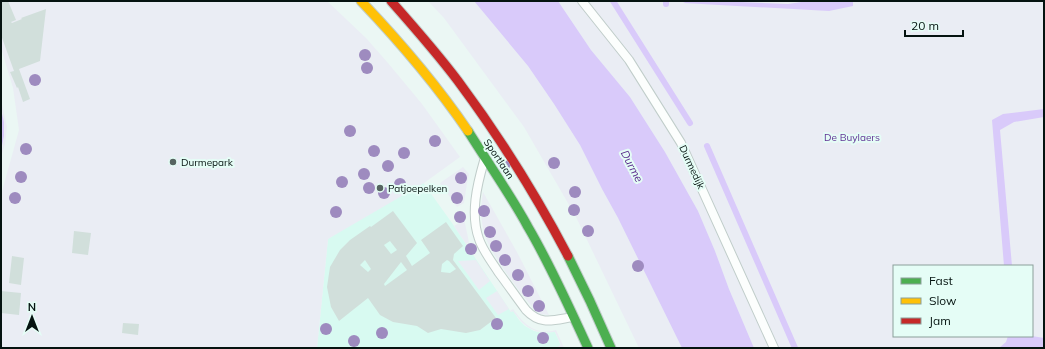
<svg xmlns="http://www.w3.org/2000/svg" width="1045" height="349" font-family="Mulish,sans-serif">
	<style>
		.built { fill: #d8faf1 }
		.green { fill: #eaedf4; fill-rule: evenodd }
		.water { fill: #d9cafa }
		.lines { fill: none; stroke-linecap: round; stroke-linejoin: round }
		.stream { stroke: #d9cafa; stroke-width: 6 }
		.building { fill: #d1dfdb; fill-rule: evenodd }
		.lane-casing { stroke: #c0cdca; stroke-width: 10 }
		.fast-casing { stroke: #c0cdca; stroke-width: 11 }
		.slow-casing { stroke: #c0cdca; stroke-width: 11 }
		.jam-casing { stroke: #c0cdca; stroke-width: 11 }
		.lane { stroke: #fcfefd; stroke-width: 8 }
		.fast { stroke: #4caf50; stroke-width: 9 }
		.slow { stroke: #ffc107; stroke-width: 9 }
		.jam { stroke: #c62828; stroke-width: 9 }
		.tree { fill: #9e8bbf }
		.poi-dot { fill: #566360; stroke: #e5fdf6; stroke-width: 1.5 }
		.labels { text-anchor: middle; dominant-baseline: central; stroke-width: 4; stroke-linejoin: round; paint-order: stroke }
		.park-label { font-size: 10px; fill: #5f3294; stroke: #e5fdf6 }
		.street-label { font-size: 10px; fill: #051310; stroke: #e5fdf6 }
		.poi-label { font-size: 10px; fill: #051310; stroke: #e5fdf6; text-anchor: start }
		.water-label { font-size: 11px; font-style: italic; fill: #582a8b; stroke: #e5fdf6 }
	</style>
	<rect width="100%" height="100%" fill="#ebf7f4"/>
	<path class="built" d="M419 177 452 223 511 312 513 311 519 320 525 326 534 331 543 333 555 332 561 346 555 348H317L328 239Z"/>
	<path class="green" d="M1 1H327L366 38 388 63 422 104 460 157 424 183 328 239 317 348H1V195L19 130 13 88 1 48Z
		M428 1H474L528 66 554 104 580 145 602 189 618 218 682 348H639L576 217 524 127 444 18Z
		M558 1H1044V348H754L729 289 715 251 698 211 665 152 630 97 591 50ZM894 266H1032V336H894Z
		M1 100 7 127 5 144 1 157C1 149 4 142 4 135 5 123 1 112 1 100Z
		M463 167 469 174 467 183 464 203 457 207 440 183Z
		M483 192 518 254 549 315 540 314 535 310C526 300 518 289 510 278 488 247 477 231 483 192Z
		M461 214 464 219 469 242 466 244 454 226 459 223 456 218Z
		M476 260 490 281 479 290 458 261Z
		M497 291 509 309 498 315 486 298Z
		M513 309C524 324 535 336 556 330L564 348H555L561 345 555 332C533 333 526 329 513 311L511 312 510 311Z"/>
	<path class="water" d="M474 1H558L591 50 630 97 665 152 698 211 715 251 729 289 754 348H682L618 218 602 189 580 145 554 104 528 66Z
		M688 1H716L788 4 808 1H853V6L829 11 683 3Z
		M1 109 4 122V136L1 151Z
		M1044 109V117L1014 122 1000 130 1012 266H1004L992 120 1003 114Z
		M1008 336H1032L1044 338V348H999L1006 342Z"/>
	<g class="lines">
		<path class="stream" d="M613 1 690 123
			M666 4V1
			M707 146 795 348"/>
	</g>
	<path class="building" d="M1 1H8L16 20 11 22 12 23 22 19 21 18 46 9 40 61 19 69 30 99 23 102 18 87 17 88 10 72 14 71 1 35Z
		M393 211 417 243 406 256 412 266 430 253 421 240 446 222 463 246 454 254 453 260 496 318 480 330 466 333 441 329 428 333 417 326 393 322 380 315 368 298 339 321 331 307 327 287 330 267 340 250 350 240 370 226 371 227ZM390 241 397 250 391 254 384 245ZM365 260 371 269 368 272 360 265ZM447 260 449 261 456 269 450 273 441 272 442 264ZM401 262 407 270 385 286 384 284Z
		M74 231 91 233 88 255 72 253Z
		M12 256 24 258 21 285 9 283Z
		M1 291 21 293 19 315 1 313Z
		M123 323 139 324 138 335 122 333Z"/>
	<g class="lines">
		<g class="lane-casing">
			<path id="lane" d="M582 1 629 60 681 143 774 348
				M484 161C477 185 470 214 479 239 483 251 492 262 499 273 508 285 517 298 526 310 541 326 554 320 573 317"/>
		</g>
		<g class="fast-casing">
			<path id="fast" d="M468 131C488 163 510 194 528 227 551 266 569 307 588 348
				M568 256 590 301 611 348"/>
		</g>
		<g class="slow-casing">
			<path id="slow" d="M361 1C400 42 436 84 468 131"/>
		</g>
		<g class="jam-casing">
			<path id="jam" d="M391 1C414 27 437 53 458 81 499 136 536 195 568 256"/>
		</g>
		<use href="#lane" class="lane"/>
		<use href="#fast" class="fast"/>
		<use href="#slow" class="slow"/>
		<use href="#jam" class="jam"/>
	</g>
	<g class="tree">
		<circle cx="365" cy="55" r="6"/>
		<circle cx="367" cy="68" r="6"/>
		<circle cx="35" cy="80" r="6"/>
		<circle cx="350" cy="131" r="6"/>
		<circle cx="435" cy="141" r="6"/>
		<circle cx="26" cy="149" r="6"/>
		<circle cx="374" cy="151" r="6"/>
		<circle cx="404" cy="153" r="6"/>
		<circle cx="554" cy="163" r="6"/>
		<circle cx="388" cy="166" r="6"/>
		<circle cx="504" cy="166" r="6"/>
		<circle cx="364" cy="174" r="6"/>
		<circle cx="21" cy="177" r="6"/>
		<circle cx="461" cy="178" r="6"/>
		<circle cx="342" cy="182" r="6"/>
		<circle cx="400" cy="184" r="6"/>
		<circle cx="369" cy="188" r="6"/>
		<circle cx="575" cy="192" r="6"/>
		<circle cx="384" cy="193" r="6"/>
		<circle cx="15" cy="198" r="6"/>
		<circle cx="457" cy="198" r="6"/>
		<circle cx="574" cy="210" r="6"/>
		<circle cx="484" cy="211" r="6"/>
		<circle cx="336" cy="212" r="6"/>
		<circle cx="460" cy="217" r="6"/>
		<circle cx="588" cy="231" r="6"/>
		<circle cx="490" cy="232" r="6"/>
		<circle cx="496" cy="246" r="6"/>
		<circle cx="471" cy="249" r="6"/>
		<circle cx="505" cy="260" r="6"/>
		<circle cx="638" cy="266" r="6"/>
		<circle cx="518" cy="275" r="6"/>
		<circle cx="528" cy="291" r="6"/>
		<circle cx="539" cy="306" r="6"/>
		<circle cx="497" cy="324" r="6"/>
		<circle cx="326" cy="329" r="6"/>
		<circle cx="382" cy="333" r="6"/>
		<circle cx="543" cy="338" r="6"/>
		<circle cx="354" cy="341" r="6"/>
	</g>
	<g class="poi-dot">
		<circle cx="173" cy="162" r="4"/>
		<circle cx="380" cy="188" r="4"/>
	</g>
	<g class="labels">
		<g class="park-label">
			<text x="852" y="137">De Buylaers</text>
		</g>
		<g class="street-label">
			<text transform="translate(499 159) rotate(56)">Sportlaan</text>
			<text transform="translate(692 167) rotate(65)">Durmedijk</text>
		</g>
		<g class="poi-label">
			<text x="181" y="162">Durmepark</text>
			<text x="388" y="188">Patjoepelken</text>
		</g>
		<g class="water-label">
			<text transform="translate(632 166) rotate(62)">Durme</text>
		</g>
	</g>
	<rect width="1045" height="349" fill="none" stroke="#051310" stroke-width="4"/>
	<rect x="893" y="265" width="140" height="72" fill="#e5fdf6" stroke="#8b9f9a"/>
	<rect x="901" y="278" width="20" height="6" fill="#4caf50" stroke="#8b9f9a"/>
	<text x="929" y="285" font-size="12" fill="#051310">Fast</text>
	<rect x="901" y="298" width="20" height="6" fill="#ffc107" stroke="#8b9f9a"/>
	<text x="929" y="305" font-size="12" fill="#051310">Slow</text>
	<rect x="901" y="318" width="20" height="6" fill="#c62828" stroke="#8b9f9a"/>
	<text x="929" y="325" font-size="12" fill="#051310">Jam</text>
	<g transform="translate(32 317)" stroke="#e5fdf6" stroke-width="3" paint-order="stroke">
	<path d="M0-3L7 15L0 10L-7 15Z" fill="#051310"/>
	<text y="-6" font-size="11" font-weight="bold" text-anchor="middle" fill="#051310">N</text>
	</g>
	<path d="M905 30v6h58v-6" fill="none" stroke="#051310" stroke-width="2"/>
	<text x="911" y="30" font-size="12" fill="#051310" stroke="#e5fdf6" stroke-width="3" paint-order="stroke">20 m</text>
</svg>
